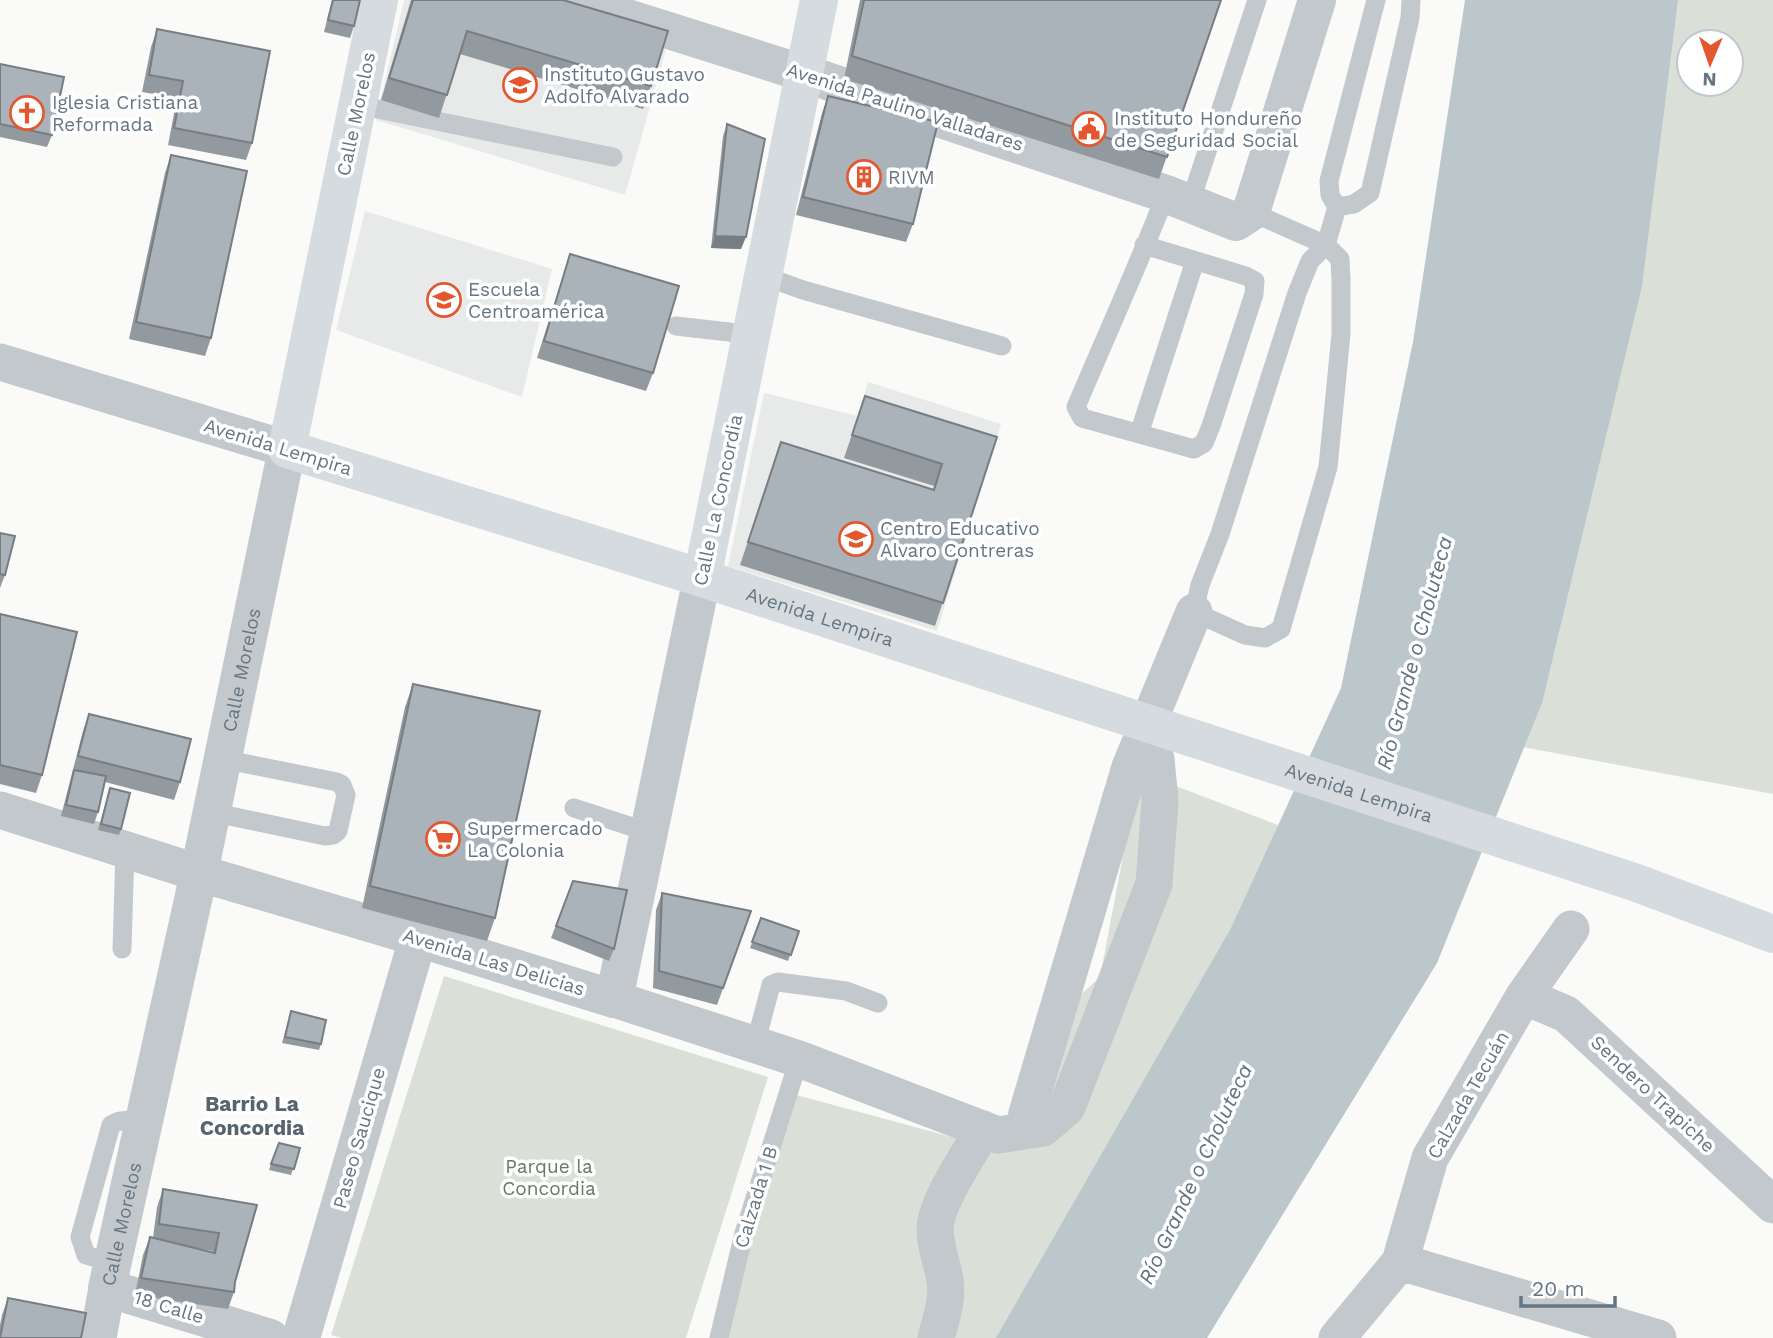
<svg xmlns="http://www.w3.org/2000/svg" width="1773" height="1338" font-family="'Work Sans',sans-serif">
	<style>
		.built { fill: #e8e9e9 }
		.green { fill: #dadfd7; fill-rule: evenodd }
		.water { fill: #bbc7cb }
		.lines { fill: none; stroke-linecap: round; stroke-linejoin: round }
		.service { stroke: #c3c8cc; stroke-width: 19 }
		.minor { stroke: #c3c8cc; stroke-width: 37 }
		.tertiary { stroke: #c3c8cc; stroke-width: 38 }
		.secondary { stroke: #d6dbdf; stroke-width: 38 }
		.wall { fill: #929a9f; fill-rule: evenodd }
		.shaded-wall { fill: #777d82 }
		.building { fill: #aab3b9; stroke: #777d82; stroke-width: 2 }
		.labels { text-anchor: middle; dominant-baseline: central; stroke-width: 7; stroke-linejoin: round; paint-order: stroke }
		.poi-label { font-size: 19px; fill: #657683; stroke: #fff; text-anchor: start }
		.street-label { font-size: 19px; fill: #657683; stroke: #fff }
		.park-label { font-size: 19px; fill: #687a64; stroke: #fff }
		.water-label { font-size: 21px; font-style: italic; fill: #60757c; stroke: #fff }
		.neighbourhood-label { font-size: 21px; font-weight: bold; fill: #57646e; stroke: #fff }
	</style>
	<rect width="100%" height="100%" fill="#fafaf8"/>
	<path class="built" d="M404 0H511L666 50 625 195 376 120Z
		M365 211 552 269 522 397 336 330Z
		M868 382 1001 424 937 631 728 566 764 393 858 416Z"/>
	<path class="green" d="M1578 0H1773V794L1464 736ZM1689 42H1731V84H1689Z
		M1139 772 1330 845 1048 1338H724L789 1093 974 1143 1020 1108 1053 1020 1100 977Z
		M444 976 768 1077 686 1338H342L331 1335Z"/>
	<path class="water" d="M1465 0H1678L1642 286 1542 703 1437 963 1207 1338H996L1231 928 1341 688 1413 342Z"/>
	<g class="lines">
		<path class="service" d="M1376 0 1329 181 1330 195 1337 207 1354 204 1370 193 1410 18 1411 0
			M358 105 613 157
			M1190 203 1257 0
			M1251 212 1326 245 1337 207
			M1144 245 1246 276 1255 281 1254 294 1211 426 1204 443 1194 449 1082 418 1076 407C1106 336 1138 266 1166 194
			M1326 245 1340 259 1341 280V334L1328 467 1281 629 1265 638 1245 635 1194 612 1200 585 1220 534 1297 293 1310 261Z
			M764 276 803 290 1002 346
			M676 326 729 332 751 337
			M1139 434 1195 261
			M574 808 648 832
			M211 812 325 836 333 835 338 831 346 795 342 785 337 782 222 759
			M122 949 125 850
			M755 1045 771 985 778 982 846 991 878 1003
			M113 1263 86 1255 80 1237 111 1125C123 1117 131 1121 143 1126
			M719 1338 744 1233 799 1059"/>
		<path class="minor" d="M572 0 806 74
			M0 362 287 449
			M0 810 199 873 418 938
			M1524 996 1566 1014 1773 1205
			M614 999 799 1059 998 1135 1024 1131 1027 1113 1130 767 1194 612
			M1024 1131 1043 1128 1067 1107 1154 884 1160 801 1156 759 1146 728
			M1400 1262 1658 1338
			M98 1338 107 1288
			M936 1338C941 1319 948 1300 945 1280 942 1261 932 1239 936 1221 942 1193 969 1155 983 1129
			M1337 1338 1400 1262 1430 1158 1524 996 1571 929"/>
		<g class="tertiary">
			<path d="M806 74 1166 194 1236 222 1251 212 1317 0"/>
			<path id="s1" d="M270 1338 107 1288 199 873 287 449"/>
			<path d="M301 1338 418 938 614 999 702 578"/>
		</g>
		<g class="secondary">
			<path id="s2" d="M379 0 287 449 702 578 1634 882 1773 934"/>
			<path d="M702 578 819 0"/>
		</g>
	</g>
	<path class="wall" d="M332 0H360L354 26 350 38 324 32Z
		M411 0H563L651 86 643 109 460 54 439 118 381 100Z
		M860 0H1221L1159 179 844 79Z
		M157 29 252 143 246 160 168 145 177 98 142 92 151 47Z
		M0 64 52 135 47 147 0 137Z
		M828 96 913 224 906 242 796 215 822 113Z
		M727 124 741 249 711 248 723 136Z
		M171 155 211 338 205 356 129 339 165 173Z
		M570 254 653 373 646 391 537 358Z
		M865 396 997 437 935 626 740 565 781 442 933 490 934 486 844 458Z
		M0 533 5 575 0 588Z
		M0 614 42 775 36 793 0 784Z
		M413 684 495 918 487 941 362 908 405 707Z
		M89 714 180 782 174 800 105 782 98 812 94 824 61 816 83 731Z
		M110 788 121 829 119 835 98 830Z
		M573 881 614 949 609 961 551 938Z
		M662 893 751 911 717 1005 653 988 656 910Z
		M761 918 799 931 788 961 750 948Z
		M291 1011 321 1044 319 1050 282 1043Z
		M300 1148 291 1175 269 1170 271 1164Z
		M163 1189 257 1205 235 1282 234 1292 228 1309 135 1295 143 1255 150 1237 153 1238 157 1207ZM191 1247 213 1251V1253Z
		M8 1298 0 1338V1325L2 1315Z"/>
	<path class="shaded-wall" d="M715 236 746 237 741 249 711 248Z"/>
	<path class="building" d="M333 0H360L354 26 328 20Z
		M413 0H563L668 31 651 86 467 31 447 95 389 78Z
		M864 0H1221L1167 157 852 56Z
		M157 29 270 51 252 143 174 128 183 81 149 75Z
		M0 64 64 77 52 135 0 124Z
		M828 96 938 122 913 224 803 197Z
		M727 124 765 139 746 237 715 236Z
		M171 155 247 171 211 338 136 322Z
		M570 254 679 286 653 373 544 341Z
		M865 396 997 437 943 603 748 542 781 442 934 490 942 464 852 435Z
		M0 533 15 536 5 575 0 574Z
		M0 614 77 632 42 775 0 765Z
		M413 684 540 711 495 918 370 886Z
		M89 714 191 739 180 782 78 756Z
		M74 770 106 776 98 812 66 805Z
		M110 788 130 793 121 829 101 824Z
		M573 881 627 890 614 949 556 926Z
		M662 893 751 911 723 988 659 971Z
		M761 918 799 931 791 955 752 942Z
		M291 1011 326 1020 321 1044 285 1037Z
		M279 1143 300 1148 294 1169 271 1164Z
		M163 1189 257 1205 235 1282 234 1292 141 1278 150 1237 215 1253 219 1233 159 1224Z
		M8 1298 86 1313 81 1338H0Z"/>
	<defs>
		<g id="school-ring" transform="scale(1.75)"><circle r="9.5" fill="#fff" stroke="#e4572e" stroke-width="1.5"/><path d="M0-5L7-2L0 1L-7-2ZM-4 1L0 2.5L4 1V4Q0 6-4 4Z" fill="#e4572e"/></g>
		<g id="church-ring" transform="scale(1.75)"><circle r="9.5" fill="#fff" stroke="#e4572e" stroke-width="1.5"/><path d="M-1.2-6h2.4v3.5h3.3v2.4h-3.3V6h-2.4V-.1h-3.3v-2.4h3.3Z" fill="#e4572e"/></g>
		<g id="civic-ring" transform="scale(1.75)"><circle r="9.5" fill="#fff" stroke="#e4572e" stroke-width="1.5"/><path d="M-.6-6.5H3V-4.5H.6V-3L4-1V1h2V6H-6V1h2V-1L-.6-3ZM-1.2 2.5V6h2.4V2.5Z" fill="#e4572e"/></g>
		<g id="building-ring" transform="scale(1.75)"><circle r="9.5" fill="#fff" stroke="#e4572e" stroke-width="1.5"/><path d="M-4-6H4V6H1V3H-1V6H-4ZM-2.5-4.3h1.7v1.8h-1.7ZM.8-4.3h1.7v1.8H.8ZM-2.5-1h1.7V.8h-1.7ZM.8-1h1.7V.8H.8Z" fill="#e4572e"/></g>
		<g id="supermarket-ring" transform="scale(1.75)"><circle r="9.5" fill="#fff" stroke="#e4572e" stroke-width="1.5"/><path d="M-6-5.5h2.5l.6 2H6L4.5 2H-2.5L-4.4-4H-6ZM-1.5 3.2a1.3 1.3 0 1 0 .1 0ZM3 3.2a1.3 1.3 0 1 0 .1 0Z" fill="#e4572e"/></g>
	</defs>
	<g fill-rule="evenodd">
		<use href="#school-ring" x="520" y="85"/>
		<use href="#church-ring" x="27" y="113"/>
		<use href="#civic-ring" x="1089" y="129"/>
		<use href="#building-ring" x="864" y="177"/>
		<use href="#school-ring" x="444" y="300"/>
		<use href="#school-ring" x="856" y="539"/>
		<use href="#supermarket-ring" x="443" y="839"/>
	</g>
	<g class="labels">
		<g class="poi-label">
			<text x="544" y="74">Instituto Gustavo<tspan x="544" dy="22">Adolfo Alvarado</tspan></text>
			<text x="52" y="102">Iglesia Cristiana<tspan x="52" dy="22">Reformada</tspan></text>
			<text x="1114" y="118">Instituto Hondureño<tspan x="1114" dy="22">de Seguridad Social</tspan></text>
			<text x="888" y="177">RIVM</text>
			<text x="468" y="289">Escuela<tspan x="468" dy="22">Centroamérica</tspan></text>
			<text x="880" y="528">Centro Educativo<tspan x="880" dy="22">Alvaro Contreras</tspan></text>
			<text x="467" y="828">Supermercado<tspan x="467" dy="22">La Colonia</tspan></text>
		</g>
		<g class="street-label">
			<text transform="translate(905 107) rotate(18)">Avenida Paulino Valladares</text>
			<text transform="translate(356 114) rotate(-78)">Calle Morelos</text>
			<text transform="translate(278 447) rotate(17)">Avenida Lempira</text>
			<text transform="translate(718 500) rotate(-78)">Calle La Concordia</text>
			<text stroke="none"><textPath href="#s2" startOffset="1017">Avenida Lempira</textPath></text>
			<text stroke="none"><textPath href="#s1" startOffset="803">Calle Morelos</textPath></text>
			<text stroke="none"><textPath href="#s2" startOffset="1584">Avenida Lempira</textPath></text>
			<text transform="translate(494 962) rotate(17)">Avenida Las Delicias</text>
			<text transform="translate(1653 1094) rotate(43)">Sendero Trapiche</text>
			<text transform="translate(1468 1095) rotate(-60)">Calzada Tecuán</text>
			<text transform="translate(359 1138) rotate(-74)">Paseo Saucique</text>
			<text transform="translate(756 1197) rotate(-73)">Calzada 1 B</text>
			<text stroke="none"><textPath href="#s1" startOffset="236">Calle Morelos</textPath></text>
			<text transform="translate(169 1307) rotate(17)">18 Calle</text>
		</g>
		<g class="park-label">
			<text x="549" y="1166">Parque la<tspan x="549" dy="22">Concordia</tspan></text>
		</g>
		<g class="water-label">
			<text transform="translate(1414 653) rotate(-75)">Río Grande o Choluteca</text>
			<text transform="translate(1195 1174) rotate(-65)">Río Grande o Choluteca</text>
		</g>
		<g class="neighbourhood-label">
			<text x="252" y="1103">Barrio La<tspan x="252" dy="24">Concordia</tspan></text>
		</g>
	</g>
	<g transform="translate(1710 63) rotate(182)"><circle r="33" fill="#ffffff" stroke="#c1c8cd" stroke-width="2"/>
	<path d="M0-5L12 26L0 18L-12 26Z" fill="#e4572e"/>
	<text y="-10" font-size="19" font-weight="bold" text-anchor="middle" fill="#657683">N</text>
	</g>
	<path d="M1521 1296v10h94v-10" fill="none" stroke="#657683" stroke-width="3.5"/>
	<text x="1532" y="1296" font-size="21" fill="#657683" stroke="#ffffff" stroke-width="5" paint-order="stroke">20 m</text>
</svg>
